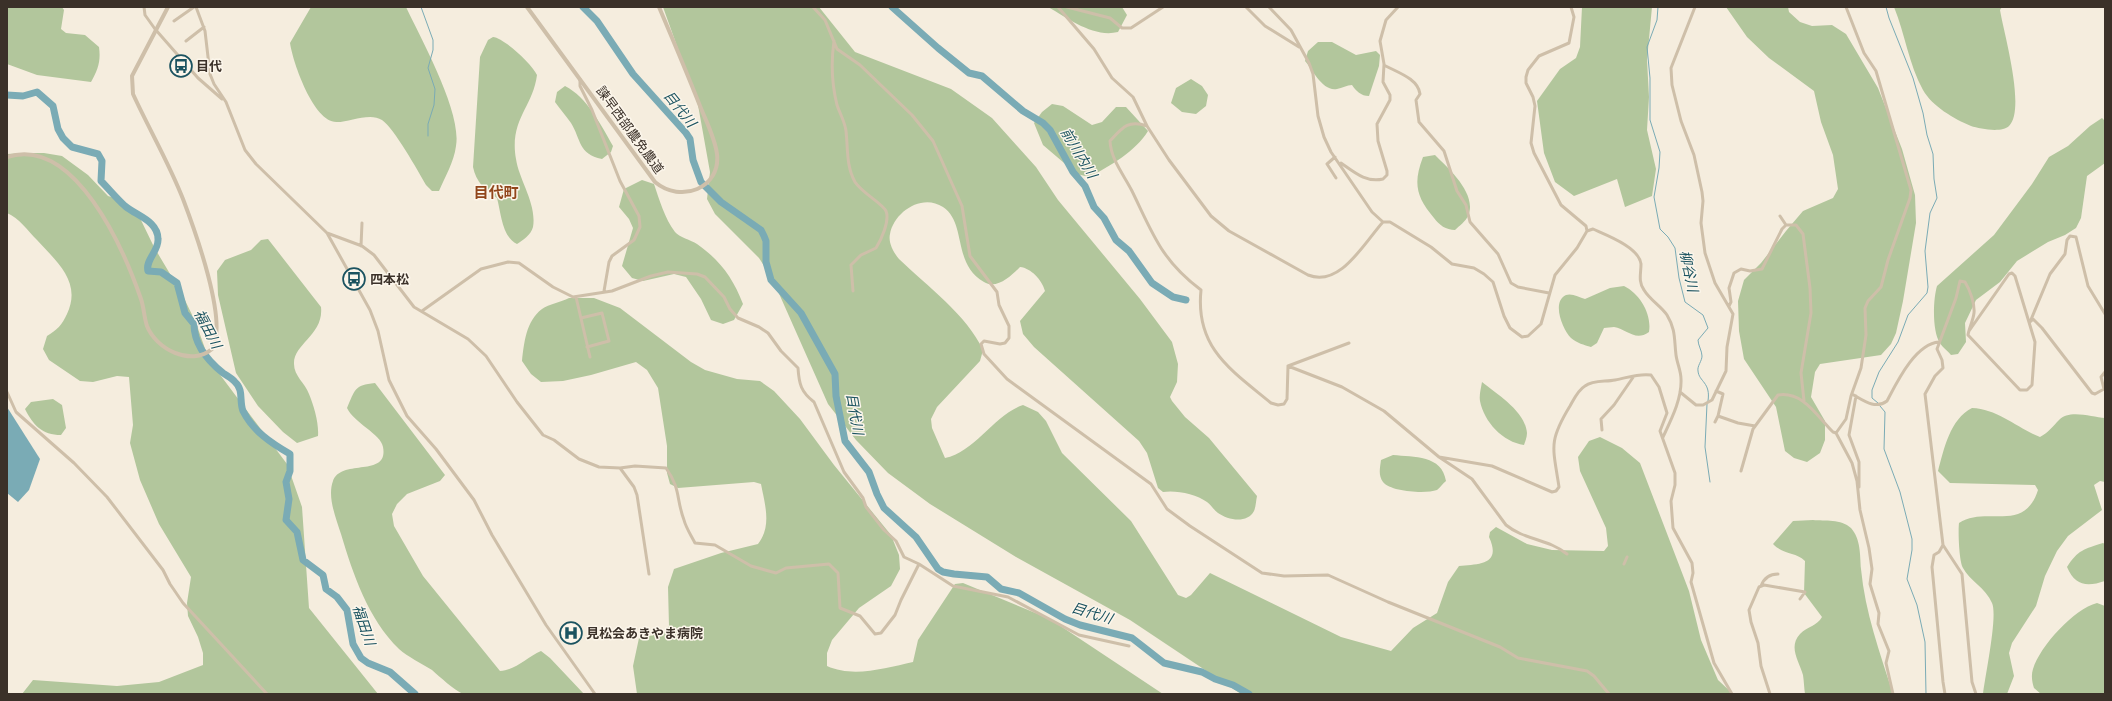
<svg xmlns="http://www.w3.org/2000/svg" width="2112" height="701" font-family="'Public Sans','Noto Sans JP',sans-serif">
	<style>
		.green { fill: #b2c69c }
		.water { fill: #7aabb5 }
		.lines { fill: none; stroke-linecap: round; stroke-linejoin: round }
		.stream { stroke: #7aabb5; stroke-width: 1 }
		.river { stroke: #7aabb5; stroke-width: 7 }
		.minor { stroke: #cebfa9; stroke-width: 3 }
		.tertiary { stroke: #cebfa9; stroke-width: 4 }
		.labels { text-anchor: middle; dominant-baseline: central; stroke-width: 3; stroke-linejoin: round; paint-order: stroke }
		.poi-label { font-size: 13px; font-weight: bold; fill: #3b3129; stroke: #fcf6eb; text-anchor: start }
		.street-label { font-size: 13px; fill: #3b3129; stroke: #fcf6eb }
		.water-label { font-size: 14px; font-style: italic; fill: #1b5360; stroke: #fcf6eb }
		.quarter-label { font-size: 15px; font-weight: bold; fill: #91461b; stroke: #fcf6eb }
	</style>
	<rect width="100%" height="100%" fill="#f5edde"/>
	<path class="green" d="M62 7 64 10 61 29 66 33 85 35 99 47C101 61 98 70 91 82L37 75 7 64V8Z
		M311 7H406C421 39 462 112 456 146 454 162 445 177 439 191H432L426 185C418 171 394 128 382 120 370 112 350 122 337 122 314 123 293 63 290 43Z
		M663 7H819L855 52 951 89 992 118 1036 167 1058 200 1140 299 1172 342 1178 364 1177 382 1170 397 1172 401 1185 417 1209 438 1257 496C1256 500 1256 507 1254 511 1247 524 1228 520 1218 513 1214 510 1211 505 1207 502 1196 494 1176 490 1163 492L1158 488 1147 453 1139 441 1034 347 1023 334 1020 321 1045 291C1042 280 1031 268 1020 267 1012 275 997 290 984 282 952 264 967 223 943 207 922 193 894 212 890 234 888 243 894 253 899 259 927 286 967 315 983 350L980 361 937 407 931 419 932 428 945 458C975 452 995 414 1023 405L1038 412 1046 421 1062 453 1131 521 1178 595 1186 598 1191 595 1210 573 1341 637 1391 651 1413 628 1437 613 1448 582 1459 566C1479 564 1502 565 1489 537L1490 532 1496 527 1527 544 1552 550 1604 551 1608 546 1606 528 1580 471 1578 457 1589 441 1600 437 1622 448 1640 463 1689 591 1701 640 1718 680 1733 694H1241L1130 620 1016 557 930 504 888 473 856 440 828 404 773 280 759 258 715 214 707 199 710 172 698 105Z
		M1048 7H1122L1127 15 1118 32C1094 38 1069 19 1048 7Z
		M1582 7H1652L1647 60 1649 97 1647 130 1656 169 1652 196 1625 207 1617 179 1574 196 1555 182 1544 153 1537 101 1560 69 1576 58 1580 47Z
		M1726 7H1788L1789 12 1800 22 1812 26 1832 25 1846 34 1878 88 1902 149 1915 195 1916 223 1903 301 1896 333 1891 344 1881 355 1820 364 1815 372 1811 397 1825 421V440L1820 453 1807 462 1794 458 1785 451 1776 407 1744 359 1739 331 1738 301 1744 280 1761 263 1786 231 1803 211 1833 198 1838 189 1833 155 1821 122 1814 91 1769 58 1747 37Z
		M1894 7H2002L2000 10C2004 34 2026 109 2009 126 2002 133 1980 129 1971 126 1954 119 1932 106 1923 90 1909 65 1905 34 1894 7Z
		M493 37C504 38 532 64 537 75 533 107 509 120 516 159 519 180 537 204 533 227 531 235 523 240 517 244 502 237 501 213 497 198 485 190 476 182 473 167L480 57 488 40Z
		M1318 42H1332L1356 55 1376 51 1380 55 1379 66 1369 96C1361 96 1356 91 1352 85 1347 85 1342 88 1337 89 1323 92 1312 69 1305 61L1308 51Z
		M1191 79 1202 86 1208 95 1206 106 1196 114 1182 112 1171 103 1176 88Z
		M565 86C587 97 601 125 613 146L611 152 602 159C578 154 581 139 571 123 566 116 560 109 555 102L557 92Z
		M1052 104 1063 106 1092 125 1102 122 1116 107H1126L1148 131C1136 151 1110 166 1089 177L1077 174 1043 145 1034 123 1042 112Z
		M2102 118 2105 121V163L2087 176 2081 218 2076 228 2065 235 2048 242 2017 261 2000 282 1976 300 1965 323 1966 342 1958 354 1951 355C1948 351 1942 347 1940 343 1932 331 1933 300 1937 286L1994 235 2032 184 2049 157 2068 146 2090 126Z
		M25 153H44L62 156 88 175 108 196 121 200 139 216 154 247 182 294 196 323 209 360 287 464 302 507 309 608 378 694H22L33 680 117 686 159 682 203 665V653L198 637 188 616 187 603 191 577 159 524 140 480 130 443 133 425 129 377 117 376 93 382 80 381 49 360 43 349 47 336C57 330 62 325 67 314 82 282 57 262 37 240 28 231 19 218 7 213V154Z
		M1435 155C1448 168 1478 194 1468 216 1466 221 1459 226 1455 230 1446 230 1439 225 1434 218 1416 197 1413 183 1423 157Z
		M642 180 654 184C659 199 665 219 675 232 679 237 691 240 697 244 720 260 733 278 743 304L734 320 723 324 711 320 701 299 686 277 674 274 643 281 632 278 622 266 633 228 629 219 619 207 624 189Z
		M268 239 321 307C324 335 293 344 294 364 294 376 305 383 309 394 314 406 319 423 318 436L297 443 283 432 258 406 236 373 218 295 217 271 225 260 251 250 261 240Z
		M1624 286C1640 294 1652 314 1649 332 1635 342 1627 329 1614 327 1611 327 1607 328 1604 328L1597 343 1591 347C1584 345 1577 343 1571 338 1563 330 1551 302 1566 295 1572 293 1579 297 1585 299L1610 288Z
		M569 298H594L620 308 691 362 705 370 737 379 760 381 774 391 800 419 834 465 891 535 899 555 900 569 891 586 859 608 832 640 827 653V666C853 678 886 668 913 662L918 640 955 584 963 583 1050 619 1163 694H637L633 666 639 638 664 633 669 626 668 587 674 569 721 553 758 544C772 526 765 505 761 484L754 482 678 488 670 484 667 473V446L658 388 647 370 636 362 591 375 563 381 541 382 531 374 522 361C524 343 526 321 542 309 549 304 561 302 569 298Z
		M1482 382C1498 395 1525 411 1527 433 1527 437 1525 442 1524 445 1503 442 1484 422 1480 401 1479 395 1481 388 1482 382Z
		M375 383 445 475 440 481 407 494 397 504 392 514 394 526 423 576 500 671C516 670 527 657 541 651L550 658 584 694C553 694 522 694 490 694 483 694 470 696 463 694 454 690 440 677 432 670 421 663 408 657 399 649 368 619 353 574 341 534 336 518 327 497 333 481 341 458 389 478 383 447 381 434 354 423 347 408 355 390 354 385 375 383Z
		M53 399 62 405 66 428 61 435C42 435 33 425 25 409L31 402Z
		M1972 408C1998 409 2017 428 2040 437 2048 433 2053 426 2059 420 2069 409 2092 417 2105 418V482L2100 481 2094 485 2102 510 2068 536 2057 551 2045 576 2036 606 2012 643 2009 653 2014 676 2007 694H1983C1985 676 1998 616 1992 603 1986 588 1969 580 1963 568 1959 561 1958 531 1959 523 1986 505 2024 534 2038 490L2035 485 1950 483 1938 471C1944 449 1950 419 1972 408Z
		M1393 455C1414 457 1442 455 1446 481 1443 483 1440 488 1437 490 1426 494 1391 492 1383 482 1378 475 1380 468 1381 460Z
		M1813 520C1825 521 1841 519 1851 528 1861 539 1860 556 1861 569 1865 612 1880 653 1893 694H1805C1804 688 1804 681 1803 675 1799 661 1788 647 1800 634 1808 626 1817 626 1822 617L1804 593 1805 561C1795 551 1785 556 1773 544L1793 521Z
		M2103 543 2105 544V581C2087 587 2075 586 2067 567 2078 550 2084 549 2103 543Z
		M2097 603 2105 606V694H2041L2034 688C2032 682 2031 675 2033 669 2040 646 2074 609 2097 603Z"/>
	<path class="water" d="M7 407 40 459 29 490 18 502 7 493Z"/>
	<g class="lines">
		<path class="stream" d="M421 7 433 40V50L428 68 435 89 434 105 428 124V136
			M1658 7 1657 20 1647 47 1650 78V120L1660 152 1659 168 1654 197 1660 229 1668 237 1675 248 1679 278 1685 302 1703 315 1708 328 1698 340C1698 345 1702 351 1702 356 1702 361 1697 366 1698 371 1699 382 1711 382 1708 401
			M1878 403 1872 398V390L1879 372 1898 342 1908 315 1927 293 1928 287 1925 251 1930 213 1937 198 1934 179 1933 154 1927 135 1923 113 1913 78 1889 18 1886 7
			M1707 404 1705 447 1710 482
			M1880 406 1885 412 1884 449 1900 492 1912 539V550L1907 579 1917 605 1925 642 1926 694"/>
		<path class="river" d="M583 7 597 21 633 74 686 133 690 139 693 160 701 182 721 202 761 230 764 236 766 241V262L771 280 801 313 835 374 836 396 845 441 869 472 877 494 884 508 916 537 938 569 943 572 954 574 987 577 1001 589 1019 593 1065 619 1080 625 1132 638 1164 663 1202 672 1215 679 1233 685 1249 694
			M892 7 938 48 969 73 982 76 1023 111 1043 123 1050 130 1073 172 1085 186 1094 207 1104 218 1116 240 1129 251 1152 283 1173 297 1186 300
			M7 95 23 96 37 92 53 106 58 129 63 138 72 147 98 154 102 161 101 181C109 189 116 198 125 206 137 216 158 221 158 239 159 251 145 260 148 271L161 272 177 283 185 313 194 324C194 344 208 361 223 373 227 376 232 378 235 382 244 390 239 401 243 411 253 431 271 443 290 454V471L286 482 289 499 286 520 297 532 303 560 323 575 326 589 337 597 347 610 353 644 361 658 368 663 390 672 415 694"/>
		<path class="minor" d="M144 7 145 15 155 29 198 78 222 99
			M196 7 205 31 210 74 214 84 226 102 245 150 256 164 327 233 370 310 378 331 389 380 407 416 436 449 474 500 492 535 546 625 595 694
			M813 7 825 20 837 49 860 65 912 115 933 141 962 206 970 256 997 292 999 305 1009 326V338L1005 343 1000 344 984 341 981 344 984 354 1007 379 1151 484 1167 509 1190 526 1262 573 1284 576 1328 575 1388 602 1500 647 1518 658 1587 671 1594 676 1609 694
			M1058 7 1094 49 1112 78 1133 97 1147 126 1169 160 1211 216 1229 231 1308 275C1340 288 1364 243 1383 222
			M1067 7 1110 18 1122 28H1131L1163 7
			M1246 7 1265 26 1299 47
			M1269 7 1291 30 1309 63 1313 74 1318 116 1324 137 1331 152 1372 212 1383 222H1390L1431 247 1452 264 1474 268 1484 274 1493 282 1504 316 1510 328 1522 337 1528 336 1541 324 1555 275 1577 248 1587 231 1593 229C1606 235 1639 247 1641 264 1641 273 1638 282 1644 290 1650 300 1661 306 1667 315 1676 330 1674 339 1676 355 1677 363 1681 371 1681 379 1682 399 1671 420 1663 437
			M1571 7 1574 17 1569 43 1539 56 1528 70 1526 77V83L1533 97 1535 106 1531 143 1534 153 1561 205 1586 226 1587 231
			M174 21 194 7
			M186 41 204 27
			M834 41C831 62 832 85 837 105 840 114 845 122 846 131 848 148 846 166 855 182 862 193 882 203 886 211 890 221 881 240 876 248L861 255 851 265 853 291
			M1384 65C1396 72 1418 78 1420 94L1416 100 1419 122 1444 151 1457 191 1466 205 1470 222 1498 254 1511 283 1518 287 1549 293
			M580 79V86L592 110 620 181 639 216 640 227 634 240 612 256 609 262 604 291
			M1147 126C1128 119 1122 128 1110 141 1111 160 1124 175 1132 191 1153 234 1161 260 1201 290 1195 348 1231 370 1271 403L1278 405 1284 404 1287 399 1288 366
			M1335 157 1327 164 1336 178
			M1341 163C1354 172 1366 183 1383 179L1387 175V171L1378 141 1377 124 1390 100V95L1383 82 1384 64 1380 41 1386 20 1398 7
			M1780 216 1786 225
			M327 233 362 246 374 255 414 307 468 339 486 356 517 402 543 435 554 440 579 459 599 467 620 468 635 466 666 468C681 489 676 499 684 520 686 528 691 535 695 543L715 545 751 566 776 573 786 568 829 564 838 573 840 608 860 616 875 634 881 633 895 615 901 600 919 564
			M361 246 362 223
			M576 297 590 357
			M1729 306 1731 302 1729 288 1734 273 1741 269 1750 271 1762 269 1782 229 1786 225H1796L1803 234 1810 288 1811 313 1801 373 1804 401
			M422 311 481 269 508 262 519 263 553 287 573 297 612 291 651 276 668 272 697 274 705 277 724 297 730 309 738 318 759 327 768 333 781 351 798 368C799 384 801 392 814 402L844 472 863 498 866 507 884 530 896 541 904 557 919 564 953 586 1008 597 1079 635 1129 646
			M581 318 602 313 609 341 587 347
			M2031 321 2033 319 2042 328 2092 393 2095 394 2104 389 2101 377 2105 372
			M2030 322 2050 274 2065 254 2067 240 2070 236 2076 237 2088 286 2105 314
			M1969 331 2009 274 2012 273 2015 276 2035 342 2032 385 2027 390H2020L1968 335C1969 328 1973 321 1974 313 1975 304 1970 290 1965 282L1960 281 1956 298 1937 349 1942 360 1943 368 1935 376 1925 394 1943 545 1962 574 1972 682 1976 694
			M1288 366 1342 387 1384 411 1439 457 1472 479 1506 525C1524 540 1549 539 1567 554
			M1288 366 1349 343
			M1716 391 1723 394 1718 416
			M7 392 16 412 74 463 107 497 163 570 170 584 183 603 267 694
			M1680 392 1696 405H1703L1712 400 1726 371 1727 347 1733 314 1715 283 1705 253 1701 223 1703 201 1702 192 1694 155 1681 121 1672 85 1671 68 1695 7
			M1852 394C1863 400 1875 410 1887 401 1897 382 1915 344 1939 342
			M1856 396 1849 435 1859 462V487
			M1715 422 1718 416 1738 423 1755 426
			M1602 430 1601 419 1614 405 1634 376
			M1836 433 1846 419 1851 396 1861 368 1866 335 1865 308 1868 301 1881 287 1888 260 1910 198 1911 190 1876 71 1864 53 1846 7
			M1439 457 1492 466 1552 492 1556 491 1559 487C1553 447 1548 442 1570 406 1574 399 1578 390 1585 386 1593 380 1605 382 1615 380 1627 378 1638 373 1651 375L1659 387 1667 413 1660 431 1675 473V485L1671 501 1673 528 1692 563 1693 573 1691 582 1714 663 1732 694
			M620 468 634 487 637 495 649 574
			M1741 471 1753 429 1778 395C1803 391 1817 416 1833 432L1836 433 1852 463 1857 481 1860 510 1869 548 1872 569 1870 584 1879 613 1878 624 1889 651 1886 663 1893 694
			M1943 545 1939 552 1934 555 1932 567 1943 682 1945 694
			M1624 564 1627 557
			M1761 586C1764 578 1770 574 1778 574
			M1770 694 1761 666 1758 643 1751 622 1749 610 1759 587 1764 585 1805 592 1800 599"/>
		<path class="tertiary" d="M527 7 655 182C681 204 721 188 717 154 715 138 706 121 700 106 687 73 673 40 659 7
			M7 157C75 135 124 250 141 299 144 308 144 317 147 326 156 349 191 367 212 349 229 323 194 228 183 199 169 163 149 129 133 94L132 76 168 7"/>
	</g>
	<defs>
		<g id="bus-ring" transform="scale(1.15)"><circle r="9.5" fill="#fcf6eb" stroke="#1b5360" stroke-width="1.5"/><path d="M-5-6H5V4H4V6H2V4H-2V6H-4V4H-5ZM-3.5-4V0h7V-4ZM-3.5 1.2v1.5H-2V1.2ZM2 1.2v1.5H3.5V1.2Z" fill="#1b5360"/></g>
		<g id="hospital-ring" transform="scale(1.15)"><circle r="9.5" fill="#fcf6eb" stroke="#1b5360" stroke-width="1.5"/><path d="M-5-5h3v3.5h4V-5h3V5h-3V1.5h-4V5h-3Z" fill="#1b5360"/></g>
	</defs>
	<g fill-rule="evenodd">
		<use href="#bus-ring" x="181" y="66"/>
		<use href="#bus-ring" x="354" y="279"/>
		<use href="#hospital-ring" x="571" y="633"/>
	</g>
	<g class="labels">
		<g class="poi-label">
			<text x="196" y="66">目代</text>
			<text x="370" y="279">四本松</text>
			<text x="586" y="633">見松会あきやま病院</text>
		</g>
		<g class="street-label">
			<text transform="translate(630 130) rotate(54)">諫早西部農免農道</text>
		</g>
		<g class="water-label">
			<text transform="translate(680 109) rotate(51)">目代川</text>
			<text transform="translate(1079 153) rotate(59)">前川内川</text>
			<text transform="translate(1689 271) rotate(78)">柳谷川</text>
			<text transform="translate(208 329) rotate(62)">福田川</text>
			<text transform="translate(855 414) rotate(80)">目代川</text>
			<text transform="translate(1092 613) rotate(17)">目代川</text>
			<text transform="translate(364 625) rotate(71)">福田川</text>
		</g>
		<g class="quarter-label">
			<text x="496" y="192">目代町</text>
		</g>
	</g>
	<rect width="2112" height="701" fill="none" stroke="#3b3129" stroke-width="16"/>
</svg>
